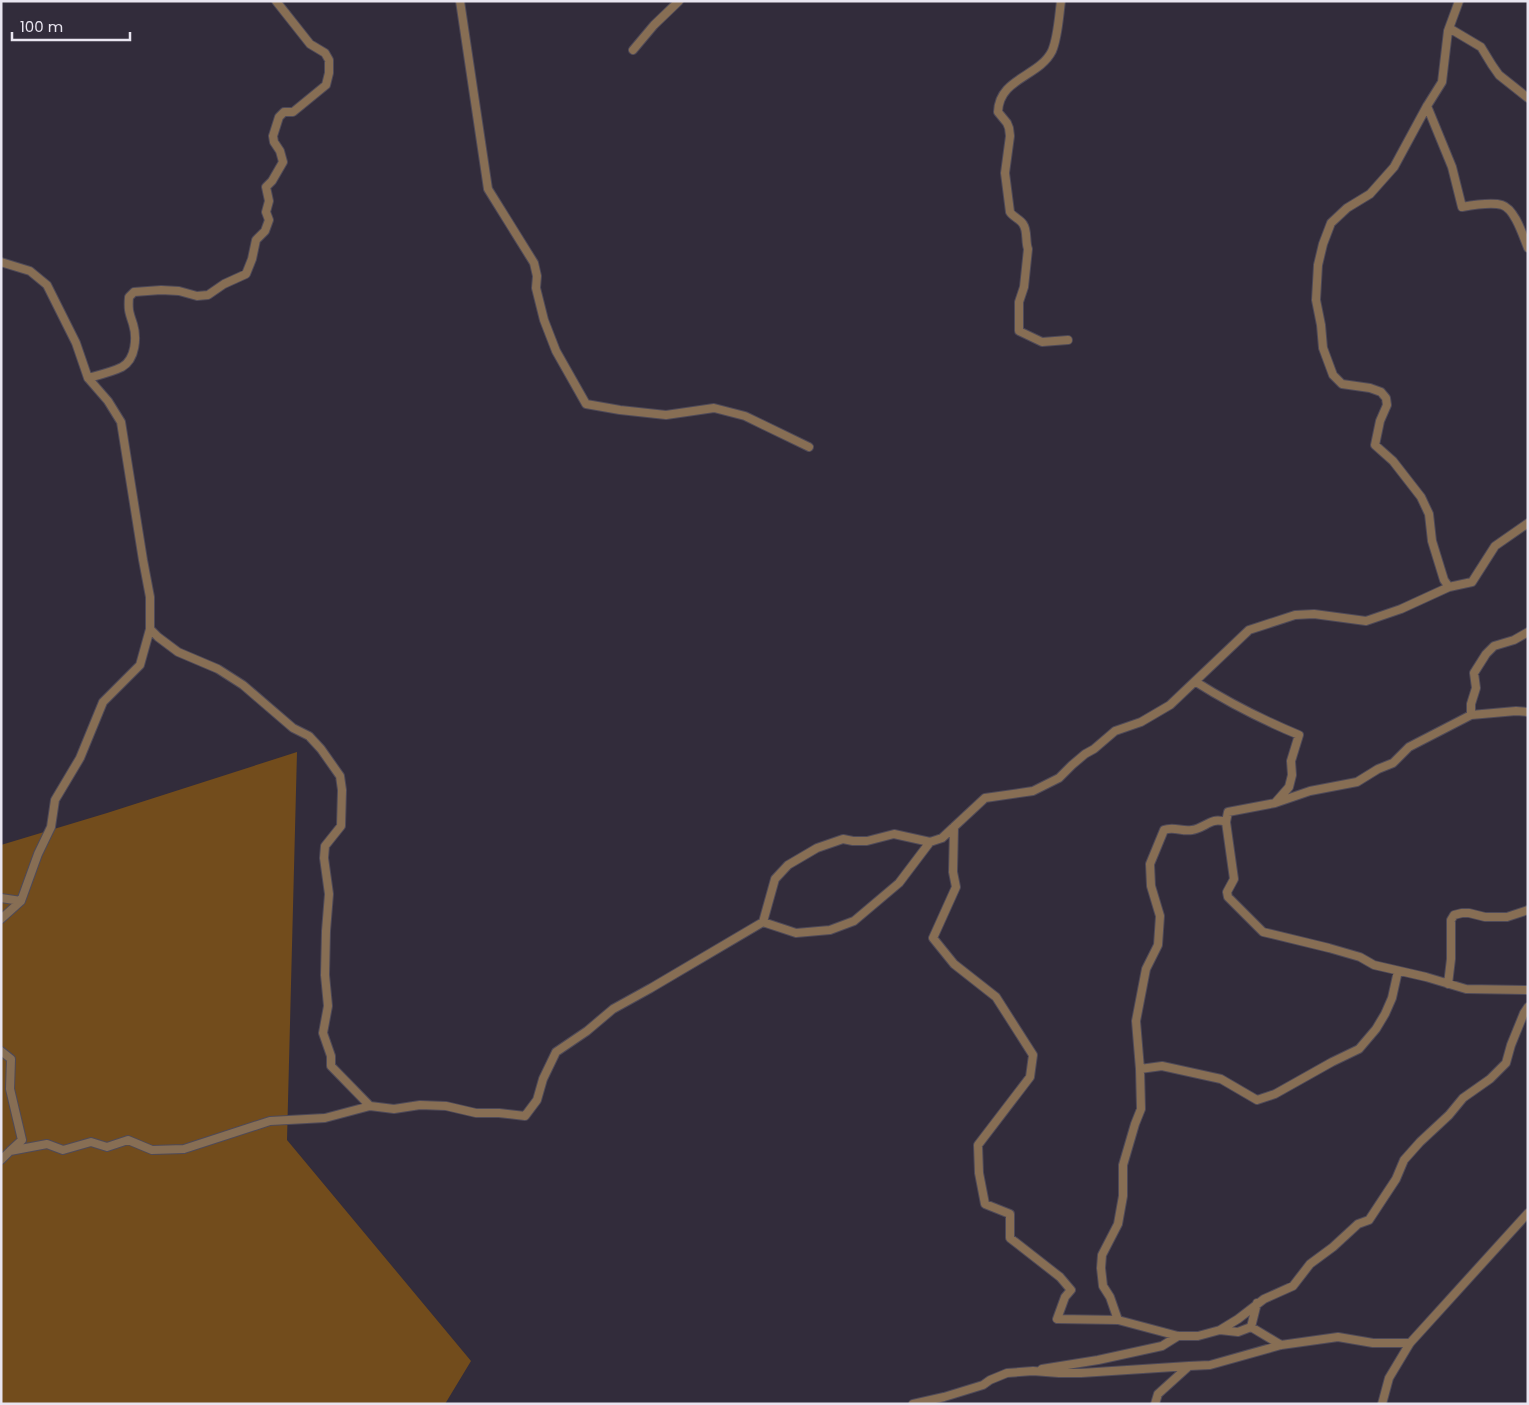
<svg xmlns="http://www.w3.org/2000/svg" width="1529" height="1405" font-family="Poppins,sans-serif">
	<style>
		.green { fill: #724c1c }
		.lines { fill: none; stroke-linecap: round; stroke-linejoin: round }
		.minor-casing { stroke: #4f4a58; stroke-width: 10 }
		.minor { stroke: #876e54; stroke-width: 8 }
	</style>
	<rect width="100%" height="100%" fill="#322c3b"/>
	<path class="green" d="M297 752 287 1140 471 1361 445 1404H1V845L107 813Z"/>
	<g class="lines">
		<g class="minor-casing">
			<path id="minor" d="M460 1 488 189 534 263 537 276 536 288 544 320 556 351 586 404 620 410 666 415 714 408 745 416 809 447
				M1061 1C1059 16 1058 37 1052 51 1039 77 999 78 998 112L1007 123 1009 128 1010 136 1005 173 1010 212C1013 217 1020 219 1023 224 1028 231 1025 241 1028 249L1024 287 1019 302V331L1042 342 1068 340
				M1449 28 1481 47 1492 65 1499 75 1528 98
				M633 50 654 25 679 1
				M1427 106 1452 167 1462 207C1473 205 1492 202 1502 205 1515 209 1523 236 1528 248
				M1 262 30 271 47 285 76 343 88 378 108 401 121 422 143 560 150 597V629L158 637 178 652 218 669 243 685 293 728 309 736 321 749 340 776 342 790 341 826 325 846 324 858 329 894 326 931 325 975 328 1006 323 1033 331 1056V1066L370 1106
				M88 378C99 375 112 372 122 367 136 359 137 337 133 324 129 312 128 310 129 297L134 292 161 290 179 291 197 296 208 295 224 284 246 274 252 259 256 240 265 231 269 220 266 212 269 201 266 187 272 181 283 162 280 151 274 142 273 136 279 117 284 112H293L326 85 329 73V60L325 53 310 44 276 1
				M1449 587 1444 580 1432 541 1429 514 1421 497 1393 461 1375 445 1380 421 1387 405 1386 398 1381 392 1370 388 1342 384 1333 375 1323 348 1321 325 1316 300 1318 265 1323 244 1331 223 1347 208 1370 194 1394 167 1427 106 1442 82 1448 31 1459 1
				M1196 682C1229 703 1263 720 1299 735L1291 761 1292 775 1289 787 1275 803 1228 812 1226 822 1234 879 1227 892 1228 897 1263 932 1329 948 1360 957 1374 965 1426 977 1466 989 1528 990
				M1471 715V704L1476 688 1474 673 1486 654 1494 646 1514 640 1528 632
				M1275 803 1310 791 1357 782 1378 769 1393 763 1409 747 1471 715 1516 711 1528 712
				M954 827 953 872 956 887 933 938 954 964 996 997 1033 1055 1030 1077 978 1145 979 1173 985 1204 1010 1214V1238L1060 1277 1071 1290 1065 1297 1057 1319 1118 1320 1178 1336H1198L1220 1330 1238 1319 1264 1299 1293 1286 1310 1264 1333 1247 1358 1224 1369 1220 1396 1179 1404 1160 1420 1142 1449 1115 1463 1098 1490 1079 1506 1063 1511 1045 1524 1013 1528 1007
				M1 898 21 901
				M1 919 21 901 38 854 51 827 55 800 80 758 103 702 140 665 150 629
				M763 922 775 879 788 865 817 848 843 839 853 841H867L894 834 930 842
				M1448 984 1451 959V920L1454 915 1462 913H1469L1485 917H1507L1528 910
				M1 1051 11 1059 10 1089 22 1140 10 1151
				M1140 1069 1162 1066 1221 1079 1257 1100 1275 1094 1332 1062 1359 1049 1376 1029 1385 1014 1392 998 1398 971
				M1 1160 10 1151 47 1144 63 1150 91 1142 107 1147 128 1140 152 1150 184 1149 270 1121 325 1118 370 1106 394 1109 420 1105 446 1106 476 1113H499L525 1116 537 1100 543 1079 556 1052 587 1031 613 1009 651 988 763 922 796 933 830 930 854 921 899 883 930 842 942 838 985 798 1033 791 1059 778 1072 765 1085 754 1094 749 1115 731 1141 722 1170 705 1249 630 1295 615 1314 614 1366 621 1401 609 1449 587 1472 582 1495 546 1528 523
				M1118 1320 1110 1297 1103 1286 1101 1268 1102 1255 1118 1224 1123 1196V1165L1135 1124 1141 1109 1140 1069 1136 1021 1146 969 1158 945 1160 916 1151 886 1150 864 1164 830C1174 826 1182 832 1192 830 1200 829 1207 823 1214 821 1218 820 1223 821 1226 822
				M1251 1327 1257 1303
				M1220 1330 1238 1332 1251 1327 1281 1345
				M1042 1369 1098 1360 1162 1346 1178 1336
				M913 1404 944 1397 983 1385 990 1380 1007 1373 1033 1371 1059 1373H1081L1189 1366
				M1155 1404 1158 1394 1189 1366 1210 1365 1281 1345 1338 1337 1373 1343H1410
				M1382 1404 1389 1378 1410 1343 1528 1213"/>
		</g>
		<use href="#minor" class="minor"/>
	</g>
	<rect width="1529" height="1405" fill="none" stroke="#e9e5f0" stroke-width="5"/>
	<path d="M12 32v8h118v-8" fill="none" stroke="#e9e5f0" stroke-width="2.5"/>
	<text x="20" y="32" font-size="15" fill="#e9e5f0" stroke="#322c3b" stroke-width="4" paint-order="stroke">100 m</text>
</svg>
